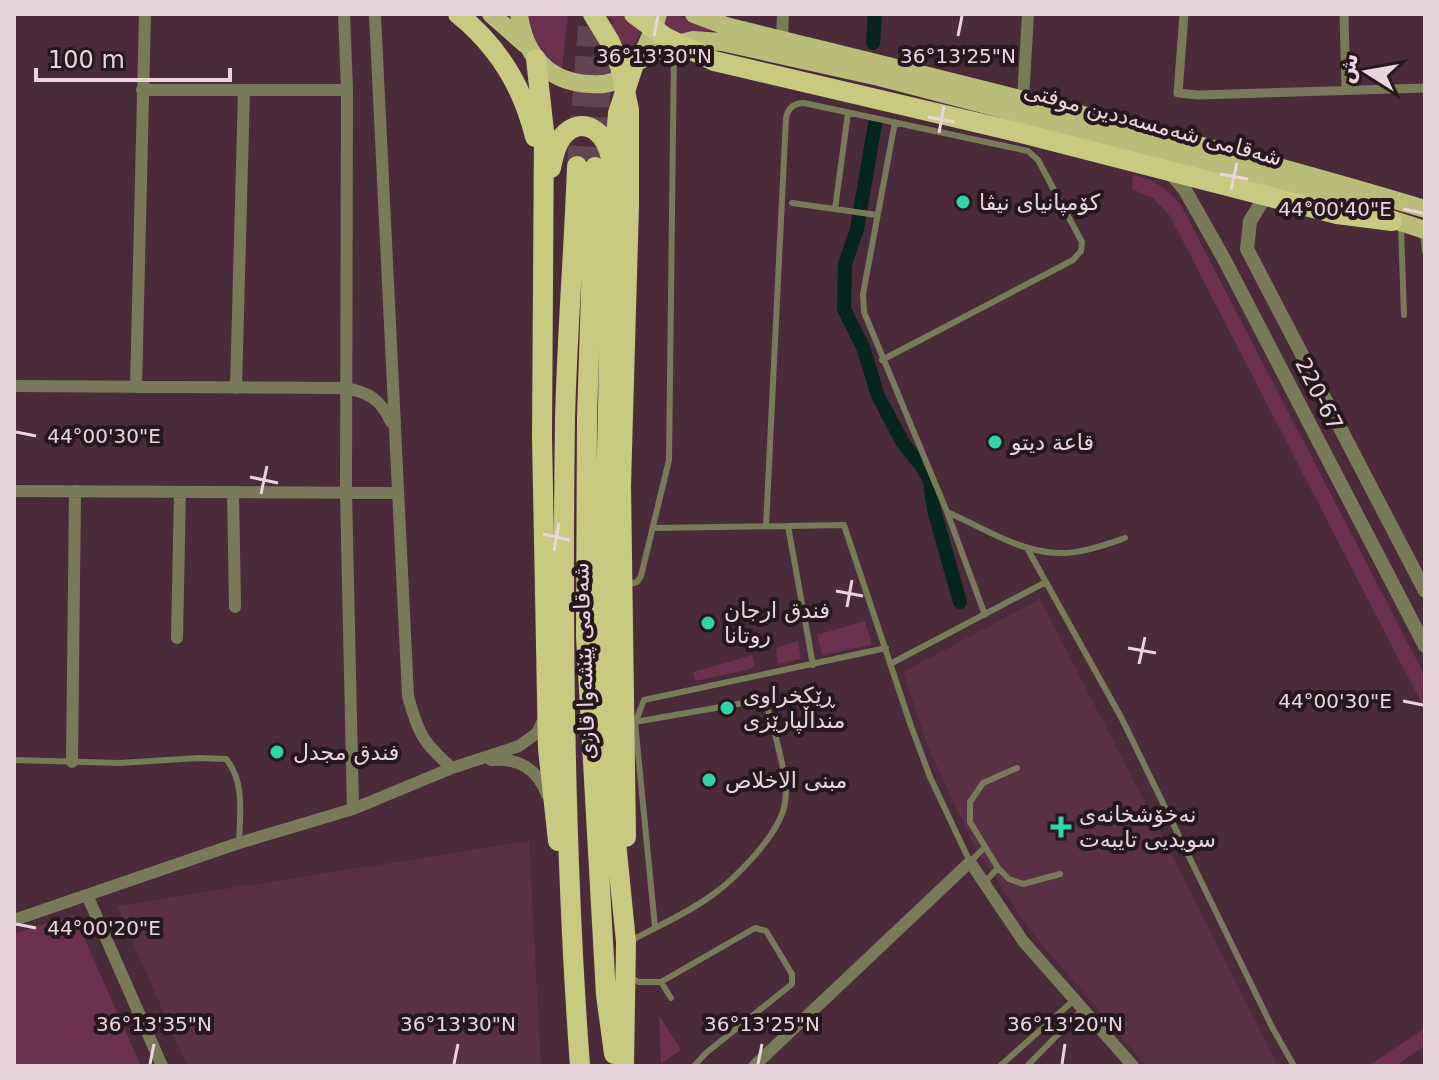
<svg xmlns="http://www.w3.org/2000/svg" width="1439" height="1080" font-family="'DejaVu Sans','Noto Naskh Arabic',sans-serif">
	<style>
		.built { fill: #593044 }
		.green { fill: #6b314f }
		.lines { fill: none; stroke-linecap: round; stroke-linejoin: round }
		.canal { stroke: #06251c; stroke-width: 14 }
		.trunk-tunnel { stroke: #634452; stroke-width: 20; stroke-dasharray: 20 10; stroke-linecap: butt }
		.service { stroke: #787a5a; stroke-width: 6 }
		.pedestrian { stroke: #787a5a; stroke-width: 9 }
		.minor { stroke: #787a5a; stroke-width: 12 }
		.tertiary { stroke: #787a5a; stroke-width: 14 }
		.primary { stroke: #babc7a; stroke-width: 18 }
		.trunk { stroke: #c7ca80; stroke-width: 20 }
		.trunk-bridge { stroke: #c7ca80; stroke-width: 20 }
		.ticks { fill: none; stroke: #ead4dd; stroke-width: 3 }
		.poi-dot { fill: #31d4a9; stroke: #27181f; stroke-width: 3 }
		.labels { text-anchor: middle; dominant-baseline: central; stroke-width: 8; stroke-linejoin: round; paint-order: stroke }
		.street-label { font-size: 22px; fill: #ead4dd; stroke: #27181f }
		.poi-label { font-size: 22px; fill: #ead4dd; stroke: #27181f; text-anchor: start }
		.ticks-label { font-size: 20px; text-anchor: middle; fill: #ead4dd; stroke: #27181f; stroke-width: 8; stroke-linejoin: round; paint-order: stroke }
	</style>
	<rect width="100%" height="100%" fill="#4b2a3a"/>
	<path class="built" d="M1040 599 1176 863 1278 1066H1146L1029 929 972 842 928 747 903 672Z
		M529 841 541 1066H187L117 906Z"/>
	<path class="green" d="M528 14H568L562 70C541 58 531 38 528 14Z
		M613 14H647C640 38 629 58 607 71Z
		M666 14C685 14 698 24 716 31 694 31 677 36 658 45Z
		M1133 175C1155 180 1169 189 1182 207L1425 676V710L1170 216 1153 198 1132 189Z
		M865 621 872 645 822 655 817 635Z
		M798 641 801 659 778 664 776 648Z
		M752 655 755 665 751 669 695 681 693 672Z
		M74 915 141 1066H14V934Z
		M659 1015 681 1050 661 1064Z
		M1425 1028V1046L1395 1066H1368Z"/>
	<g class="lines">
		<path class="canal" d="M873 43 875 14
			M875 124 857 229 845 264 844 309 863 347 878 396 903 443 923 468 930 481 934 510 960 602"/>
		<path class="trunk-tunnel" d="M577 166 589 14
			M595 167 606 14"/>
		<path class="service" d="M895 122 863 294 864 312 947 512 985 615
			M792 203 877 215
			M835 209 848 113
			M1401 227 1404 315
			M1423 234 1425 252
			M947 512C982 527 1019 552 1058 553 1080 554 1104 545 1125 538
			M766 526 786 118C788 108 794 103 804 103L1028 151 1038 160 1082 242 1081 251 1073 260 882 360
			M788 526 844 525 911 726 930 777 970 862 984 848
			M654 528 788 526 813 665
			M1027 548 1122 719 1272 1027 1294 1066
			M626 585 637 582 641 576 669 460 674 50
			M892 663 1046 582
			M635 723 644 700 886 648
			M14 760 120 763 199 758 226 759C245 781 240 815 239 843
			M1017 768 983 783 970 802V822L998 868 1009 879 1023 884 1060 874
			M984 883 998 868
			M630 941C658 926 690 912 715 893 737 877 773 839 782 814 791 791 782 764 777 742 773 727 772 705 755 701L635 722 655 927
			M631 978 639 982H661L755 928 766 931 792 974V984L706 1053 694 1066
			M661 982 671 998
			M1000 1066 1074 1000
			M1027 1066 1083 1009"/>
		<path class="pedestrian" d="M1184 14 1178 93 1198 95 1425 88
			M1344 14 1346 90"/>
		<path class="minor" d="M344 14 347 90 346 492 353 809
			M375 15 408 696C418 733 423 743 452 768
			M782 39 783 14
			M142 90H347
			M1023 98 1028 14
			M14 386 345 388C369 392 381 400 391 422
			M136 387 145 14
			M236 388 244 90
			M14 491 398 493
			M233 492 235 607
			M177 638 180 492
			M491 760C519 758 537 768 547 795
			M72 762 75 491
			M87 895 162 1066
			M14 920 239 843 353 809 452 768 519 746 537 733 544 719
			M754 1066 970 862 1023 941 1133 1066"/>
		<path class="tertiary" d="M1169 171 1185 190 1224 259 1425 646
			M1265 197 1250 221 1247 249 1425 591"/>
		<path class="primary" d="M491 14 525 44
			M519 14C524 55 549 83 591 84 603 85 617 83 627 74 642 60 653 33 658 14
			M694 14 726 26C960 84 1194 140 1425 209
			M634 64 662 48 693 40 722 42 879 77 1202 161 1271 180 1425 230"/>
		<path class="trunk" d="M458 14C498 46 523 87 535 137
			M536 59 544 131 542 437 548 749 558 841
			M1013 131 1337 214 1392 221
			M577 166C574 250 567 335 565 419 562 635 564 851 580 1066
			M595 167 587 418 586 636 606 995 614 1054
			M551 168C553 158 555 146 562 137 582 113 607 132 611 159
			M621 486 626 837
			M624 1066 626 942 613 811 604 594 613 171 618 113 634 64"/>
		<path class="trunk-bridge" d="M593 14 610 42 620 66 629 110V205L621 486
			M634 14 665 37 714 61 1013 131"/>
	</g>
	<path class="ticks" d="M654 36 658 16M958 36 962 16M928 117 955 122M939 133 944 106M1220 174 1248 179M1231 190 1237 163M1403 209 1423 213M16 432 36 436M250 477 278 483M261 494 267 466M543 534 570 540M554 551 559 523M836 591 863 596M847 607 852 580M1128 648 1156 653M1139 664 1145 637M1403 701 1423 705M16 924 36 928M150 1064 154 1044M454 1064 458 1044M758 1064 762 1044M1062 1064 1065 1044"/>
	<g class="poi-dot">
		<circle cx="963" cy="202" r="8"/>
		<circle cx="995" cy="442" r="8"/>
		<circle cx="708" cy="623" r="8"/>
		<circle cx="727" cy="708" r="8"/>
		<circle cx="277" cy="752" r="8"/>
		<circle cx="709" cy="780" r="8"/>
		<path d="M1057 815h8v8h8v8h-8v8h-8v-8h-8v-8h8z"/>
	</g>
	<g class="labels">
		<g class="street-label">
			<text transform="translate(1153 124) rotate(15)">شەقامی شەمسەددین موفتی</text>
			<text transform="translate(1319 394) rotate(63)">220-67</text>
			<text transform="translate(584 661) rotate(-92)">شەقامی پێشەوا قازی</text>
		</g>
		<g class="poi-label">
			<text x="979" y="202">کۆمپانیای نیڤا</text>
			<text x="1011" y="442">قاعة ديتو</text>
			<text x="724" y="610">فندق ارجان<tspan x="724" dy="25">روتانا</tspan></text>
			<text x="743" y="695">ڕێکخراوی<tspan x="743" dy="25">منداڵپارێزی</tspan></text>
			<text x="293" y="752">فندق مجدل</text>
			<text x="725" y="780">مبنى الاخلاص</text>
			<text x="1079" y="814">نەخۆشخانەی<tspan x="1079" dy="25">سویدیی تایبەت</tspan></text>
		</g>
	</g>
	<g class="ticks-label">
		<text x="654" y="63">36°13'30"N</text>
		<text x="958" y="63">36°13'25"N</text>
		<text x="1335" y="216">44°00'40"E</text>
		<text x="104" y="443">44°00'30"E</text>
		<text x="1335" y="708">44°00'30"E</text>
		<text x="104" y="935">44°00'20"E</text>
		<text x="154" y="1031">36°13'35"N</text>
		<text x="458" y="1031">36°13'30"N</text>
		<text x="762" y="1031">36°13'25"N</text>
		<text x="1065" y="1031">36°13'20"N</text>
	</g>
	<rect width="1439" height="1080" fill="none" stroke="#ead4dd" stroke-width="32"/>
	<g transform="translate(1367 72) rotate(281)" stroke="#27181f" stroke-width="6" paint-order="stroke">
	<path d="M0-6L14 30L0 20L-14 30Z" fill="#ead4dd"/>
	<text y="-12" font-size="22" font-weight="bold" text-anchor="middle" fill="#ead4dd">ش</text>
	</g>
	<path d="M36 68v12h194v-12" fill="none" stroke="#ead4dd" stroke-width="4"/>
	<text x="48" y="68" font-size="24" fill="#ead4dd" stroke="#27181f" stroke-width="6" paint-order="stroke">100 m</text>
</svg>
